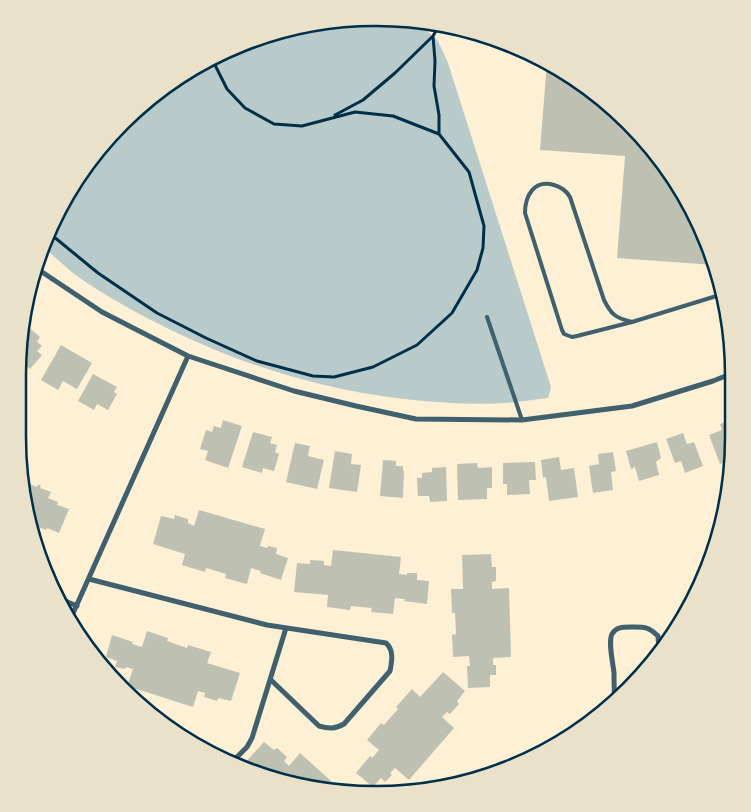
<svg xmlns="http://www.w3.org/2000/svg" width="751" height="812" font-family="Bitter,serif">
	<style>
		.green { fill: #b9caca }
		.building { fill: #bec0b2 }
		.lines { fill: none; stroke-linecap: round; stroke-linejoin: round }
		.path { stroke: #003049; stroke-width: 3 }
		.service { stroke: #3f606c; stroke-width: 4 }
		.minor { stroke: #3f606c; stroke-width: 5 }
		.rim { fill: none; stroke: #003049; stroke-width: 2.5 }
	</style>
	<rect width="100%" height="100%" fill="#fdf0d5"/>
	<path class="green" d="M376 18 417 22 438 41 448 63 551 387 548 398C533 400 518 402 503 403 477 405 449 403 423 401 331 393 241 366 159 324 131 310 103 294 77 276 65 267 54 256 42 246L45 238 78 176 123 122 177 78 239 45 306 24Z"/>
	<path class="building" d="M547 63 575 78 629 123 673 177 706 239 714 265 617 258 625 156 540 150Z
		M26 325 40 337 37 342 42 346 37 351 42 355 30 369 24 364 21 367 23 329Z
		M61 345 92 363 77 389 63 381 58 390 41 380Z
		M93 374 117 387 114 392 117 394 108 410 97 404 94 410 78 401Z
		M223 420 242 426 228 468 205 460 208 451 200 449 206 430 212 432 214 426 221 428Z
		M729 421 730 460 720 464 709 435 722 430 720 424Z
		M253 432 272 437 270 443 277 445 275 452 279 454 274 471 263 468 262 473 242 467Z
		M683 433 687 444 694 442 703 466 685 473 681 461 675 463 666 439Z
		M657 442 661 458 656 462 659 475 639 481 635 467 631 469 626 451Z
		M295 443 310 446 308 456 324 460 317 489 286 482Z
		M335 451 352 454 351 464 361 465 357 492 329 488Z
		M613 452 616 471 611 472 613 490 593 493 589 466 599 464 598 454Z
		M559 457 561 470 574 468 578 497 549 501 546 477 543 478 541 460Z
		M383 460 396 461V466H403V471H404L403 498 380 496Z
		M535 462 536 480H529L530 494 507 495V484H503V463Z
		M477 463 478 468 492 467V488H487V499L458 500 457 464Z
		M446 467 447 501 430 502 429 496H418L417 478H422V473L432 472V468Z
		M22 481 37 487 38 484 41 486 40 488 51 492 48 498 58 502 57 505 69 509 59 533 47 528 46 530 30 524 24 507Z
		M199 510 265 529 260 546 267 548 268 546 277 548 276 554 288 558 281 580 260 573 261 571 251 568 247 584 225 578 226 574 206 568 205 572 182 565 185 554 153 544 161 516 174 519 175 515 188 519V523L194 526Z
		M333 550 401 557 399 574 407 575V573H417V580L429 581 427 604 404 601 405 599 395 598 393 614 371 612 372 608 351 606 350 610 327 607 328 595 294 592 297 563 310 564V560L324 561V565L331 566Z
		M491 554 492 567H496V581L492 582V589L509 588 511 657 493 658V665H496V675H490V687L468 688 467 666H470L469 656 453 657 452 635 456 634 455 613H452L451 589H463L462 555Z
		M147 631 168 638 167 641 187 648 188 645 211 652 207 663 240 673 231 701 218 698 217 701 204 697 205 693 198 691 193 707 127 686 133 669 126 667 125 669 115 667 117 661 106 657 112 635 133 642 132 644 142 647Z
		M443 672 465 691 457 701 459 704 450 714 447 712 442 717 454 728 409 780 395 768 390 773 392 775 385 782 381 778 373 787 356 773 370 756 372 758 379 750 367 740 381 723 384 725 398 709 396 707 412 689 420 697Z
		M161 719 183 728 181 733 160 720Z
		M264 742 274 750 277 748 287 757 284 761 289 766 300 753 341 790 283 782 251 770 244 764Z"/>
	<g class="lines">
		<path class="path" d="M335 115 363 100 395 73 433 36
			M439 134V115L434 86 435 61 433 36 440 24
			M48 232 98 273 157 313 206 338 257 361 313 376 334 377 373 367 417 345 452 313 477 270 483 248 484 226 469 172 439 134 393 116 355 112 302 126 274 124 245 108 227 89 212 59"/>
		<path class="service" d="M487 317 522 420
			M632 322C615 318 611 314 604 300L570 197C566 190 561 187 554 185 534 179 525 196 525 213L562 330 564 334 572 337 577 336 632 322 723 294"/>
		<path class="minor" d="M36 268 102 312 188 356 294 391 356 406 416 419 522 420 632 406 713 381 728 375
			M89 579 267 625 386 643C394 650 392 661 390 671L344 724C335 729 329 729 319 726L271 680
			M56 597 77 606
			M70 620 188 356
			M615 701C614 692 614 682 614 673 613 663 608 642 612 634 616 627 623 627 630 627 644 627 648 626 658 636L659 650
			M231 763 247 747 252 738 286 628"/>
	</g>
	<path d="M0 0H751V812H0ZM375 26H376A349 349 0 0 1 725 375V437A349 349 0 0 1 376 786H375A349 349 0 0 1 26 437V375A349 349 0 0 1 375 26Z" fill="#e9e1ca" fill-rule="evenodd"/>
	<path class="rim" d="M375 26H376A349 349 0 0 1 725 375V437A349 349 0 0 1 376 786H375A349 349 0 0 1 26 437V375A349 349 0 0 1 375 26Z"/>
</svg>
